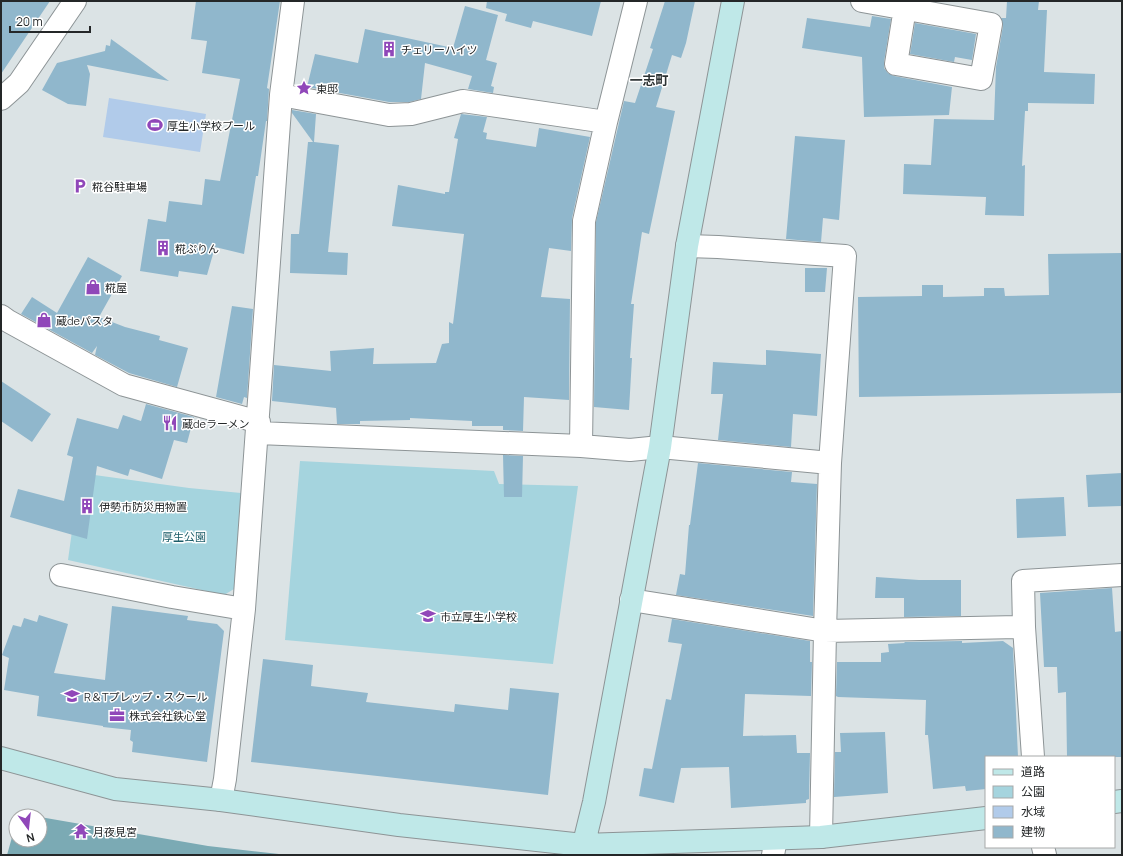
<svg xmlns="http://www.w3.org/2000/svg" width="1123" height="856" font-family="Manrope,'Noto Sans JP',sans-serif">
	<style>
		.green { fill: #a5d4de }
		.forest { fill: #7baab4 }
		.water { fill: #b1cbea }
		.building { fill: #90b7cc }
		.lines { fill: none; stroke-linecap: round; stroke-linejoin: round }
		.street-casing { stroke: #8d9496; stroke-width: 24 }
		.secondary-casing { stroke: #8d9496; stroke-width: 24 }
		.street { stroke: #fff; stroke-width: 22 }
		.secondary { stroke: #bfe8e8; stroke-width: 22 }
		.labels { text-anchor: middle; dominant-baseline: central; stroke-width: 3; stroke-linejoin: round; paint-order: stroke }
		.poi-label { font-size: 11px; fill: #242728; stroke: #fff; text-anchor: start }
		.park-label { font-size: 11px; fill: #1c5c68; stroke: #fff }
		.quarter-label { font-size: 13px; font-weight: bold; fill: #2c3233; stroke: #fff }
	</style>
	<rect width="100%" height="100%" fill="#dbe3e5"/>
	<path class="green" d="M300 461 494 471 499 484 578 486 553 664 285 640Z
		M80 473 189 488 241 493 234 589 224 595 68 560Z"/>
	<path class="forest" d="M40 817 208 846 288 855H7L16 823V840H40Z"/>
	<path class="water" d="M109 98 206 114 200 152 103 137Z"/>
	<path class="building" d="M1 1H50L1 74Z
		M196 1H280L267 88 269 89 267 121H266L258 176H256L244 254 215 247 207 275 179 271 178 277 140 271 148 219 166 222 169 201 202 205 205 179 220 181 240 79 202 73 207 41 191 39Z
		M487 1H601L592 36 533 21 531 28 505 21 507 14 486 8Z
		M665 1H695L686 43 681 58 672 55 656 107 675 111 649 234 642 232 631 304H634L630 358H632L629 410 594 407 596 222 624 101 635 103 653 49 650 48Z
		M1007 1H1039L1038 10H1047L1044 72 1095 74 1094 104 1028 103V111H1025L1022 166 1025 165 1024 216 985 215 986 197 903 194 904 164 931 165 934 119 994 120 996 67 1003 26 1001 18H1006Z
		M465 6 498 15 486 60 497 63 491 86 494 87 493 93 468 89 472 76 425 63 421 99 409 102H389L307 87 315 54 358 63 365 29 453 48Z
		M872 16 891 19 884 62V68L888 73 894 76 952 87 949 115 864 117 862 57 802 48 807 18 870 27Z
		M915 23 976 34 972 60 955 57 954 62 910 54Z
		M111 39 169 81 87 65 90 74 86 106 68 104 42 90 57 63 105 51 106 45 110 46Z
		M292 110 316 114 314 142 339 145 328 252 348 253 347 275 290 273 291 234H299L308 142H313L292 113Z
		M461 114 487 117 483 132 487 133 486 139 536 147 539 128 590 137 572 218 571 251 549 248 541 297 570 299 569 400 524 397 523 431 503 430V426H472V421L410 418V420L360 421V424H337L336 408 272 401 274 365 331 371 330 351 374 348 373 364 436 363 442 344 449 343V322L453 324 464 234 392 226 398 185 445 194V192H449L458 139 454 138Z
		M795 136 845 140 839 220 823 218 821 242 786 239Z
		M1122 253V393L859 397 858 297 922 296V285H943V297L984 296V288H1004L1005 296 1049 295 1048 254Z
		M88 257 122 276 99 317 125 327 160 336 159 340 188 348 177 387 129 373 95 355 97 346 92 353 21 314 32 297 57 313Z
		M805 268H827L825 292H805Z
		M232 306 253 309 247 398 244 397 242 404 216 397Z
		M766 350 821 354 817 416 793 414 791 447 718 440 723 394H711L713 362 766 365Z
		M1 381 51 414 32 442 1 421Z
		M146 404 194 417 187 443 174 440 162 479 130 469 128 476 97 466 87 539 10 517 18 489 64 501 73 457 67 455 77 418 118 429 123 415 141 421Z
		M503 455 523 456 522 497H504Z
		M698 463 792 472 791 482 817 484 813 616 676 595 680 574 685 575 689 525H690Z
		M1122 473V506L1088 507 1086 475Z
		M1064 497 1066 536 1017 538 1016 499Z
		M876 577 919 580H961V616L904 617V598H875Z
		M1112 588 1115 632 1122 631V757H1067L1066 692 1058 693 1057 667H1044L1040 593Z
		M112 606 188 616 187 620 217 624 224 631 207 762 132 752 133 742 130 740 131 730 103 727V726L37 716 39 696 4 690 9 658 2 655 13 625 21 627 24 618 37 622 39 615 68 624 54 673 105 680Z
		M672 619 810 641V662H812L811 696 745 694 743 736 796 735 797 753H810L809 799 806 800V803L731 808 729 767 681 768 674 803 639 796 644 768 652 769 666 699 671 700 682 644 668 642Z
		M962 641V643L1003 641 1013 648 1018 757H986V789L966 791 965 786 933 789 928 735H925L926 700 838 697 836 696 837 662H881V653L889 652 888 644 905 643 904 642Z
		M263 659 313 665 311 686 368 693 366 702 454 712 455 704 508 710 510 688 559 693 548 795 251 762Z
		M885 732 888 793 834 797 835 752H841L840 733Z"/>
	<g class="lines">
		<g class="street-casing">
			<path id="street" d="M862 1 991 24 981 79 896 64 905 8
				M281 95 389 115 411 114 463 101 606 122
				M1 99 19 83 75 1
				M687 246 718 247 845 256 830 463 825 631 821 837
				M1 316 8 321 124 385 259 422
				M258 433 581 446 630 450 660 447 830 463
				M581 446 584 221 606 122 636 1
				M61 575 172 597 244 609
				M631 600 825 631 1024 627
				M1033 757 1024 627 1023 581 1122 575
				M221 800 225 779 244 609 281 95 293 1
				M1043 847 1045 855
				M773 855 776 839"/>
		</g>
		<g class="secondary-casing">
			<path id="secondary" d="M1 758 115 789 221 800 399 825 583 845 821 837 986 818
				M1114 802 1122 801
				M581 855 594 802 660 447 687 246 733 1"/>
		</g>
		<use href="#street" class="street"/>
		<use href="#secondary" class="secondary"/>
	</g>
	<defs>
		<g id="building-bare" transform="scale(1.2)"><path d="M-4-6H4V6H1V3H-1V6H-4ZM-2.5-4.3h1.7v1.8h-1.7ZM.8-4.3h1.7v1.8H.8ZM-2.5-1h1.7V.8h-1.7ZM.8-1h1.7V.8H.8Z" fill="#9047b9" stroke="#fff" stroke-width="2.5" paint-order="stroke"/></g>
		<g id="sight-bare" transform="scale(1.2)"><path d="M0-6L1.8-2.2L6-1.7L2.9 1.2L3.7 5.4L0 3.3L-3.7 5.4L-2.9 1.2L-6-1.7L-1.8-2.2Z" fill="#9047b9" stroke="#fff" stroke-width="2.5" paint-order="stroke"/></g>
		<g id="stadium-bare" transform="scale(1.2)"><path d="M0-5a6.5 5 0 1 0 0 10a6.5 5 0 1 0 0-10ZM-3.5-1.8h7v3.6h-7Z" fill="#9047b9" stroke="#fff" stroke-width="2.5" paint-order="stroke"/></g>
		<g id="parking-bare" transform="scale(1.2)"><path d="M-3.5-5.5H1a3.5 3.5 0 0 1 0 7H-1V5.5H-3.5ZM-1-3.4V-.6H.8a1.4 1.4 0 0 0 0-2.8Z" fill="#9047b9" stroke="#fff" stroke-width="2.5" paint-order="stroke"/></g>
		<g id="shop-bare" transform="scale(1.2)"><path d="M-5-2.5h2.3a2.7 3.5 0 0 1 5.4 0H5L5.5 6h-11ZM-1.5-2.5h3a1.5 2.3 0 0 0-3 0Z" fill="#9047b9" stroke="#fff" stroke-width="2.5" paint-order="stroke"/></g>
		<g id="restaurant-bare" transform="scale(1.2)"><path d="M-5-6h1v4h1v-4h1v4h1v-4h1v5L-1.5 .5V6h-2V.5L-5-1ZM5-6V6H3V1.5H1.5Q1.5-4 5-6Z" fill="#9047b9" stroke="#fff" stroke-width="2.5" paint-order="stroke"/></g>
		<g id="school-bare" transform="scale(1.2)"><path d="M0-5L7-2L0 1L-7-2ZM-4 1L0 2.5L4 1V4Q0 6-4 4Z" fill="#9047b9" stroke="#fff" stroke-width="2.5" paint-order="stroke"/></g>
		<g id="office-bare" transform="scale(1.2)"><path d="M-6-3h4V-5.5h4V-3h4V5H-6ZM-1-4.5V-3h2v-1.5ZM-6 0V1H6V0Z" fill="#9047b9" stroke="#fff" stroke-width="2.5" paint-order="stroke"/></g>
		<g id="temple-bare" transform="scale(1.2)"><path d="M0-6L5-2H3V0L6.5 2.5H4V6H1.5V3h-3V6H-4V2.5H-6.5L-3 0V-2H-5Z" fill="#9047b9" stroke="#fff" stroke-width="2.5" paint-order="stroke"/></g>
	</defs>
	<g fill-rule="evenodd">
		<use href="#building-bare" x="389" y="49"/>
		<use href="#sight-bare" x="304" y="88"/>
		<use href="#stadium-bare" x="155" y="125"/>
		<use href="#parking-bare" x="80" y="186"/>
		<use href="#building-bare" x="163" y="248"/>
		<use href="#shop-bare" x="93" y="287"/>
		<use href="#shop-bare" x="44" y="320"/>
		<use href="#restaurant-bare" x="170" y="423"/>
		<use href="#building-bare" x="87" y="506"/>
		<use href="#school-bare" x="428" y="616"/>
		<use href="#school-bare" x="72" y="696"/>
		<use href="#office-bare" x="117" y="715"/>
		<use href="#temple-bare" x="81" y="831"/>
	</g>
	<g class="labels">
		<g class="poi-label">
			<text x="401" y="49">チェリーハイツ</text>
			<text x="316" y="88">東邸</text>
			<text x="167" y="125">厚生小学校プール</text>
			<text x="92" y="186">糀谷駐車場</text>
			<text x="175" y="248">糀ぷりん</text>
			<text x="105" y="287">糀屋</text>
			<text x="56" y="320">蔵deパスタ</text>
			<text x="182" y="423">蔵deラーメン</text>
			<text x="99" y="506">伊勢市防災用物置</text>
			<text x="440" y="616">市立厚生小学校</text>
			<text x="84" y="696">R＆Tプレップ・スクール</text>
			<text x="129" y="715">株式会社鉄心堂</text>
			<text x="93" y="831">月夜見宮</text>
		</g>
		<g class="park-label">
			<text x="184" y="536">厚生公園</text>
		</g>
		<g class="quarter-label">
			<text x="649" y="80">一志町</text>
		</g>
	</g>
	<rect width="1123" height="856" fill="none" stroke="#242728" stroke-width="4"/>
	<rect x="985" y="756" width="130" height="92" fill="#ffffff" stroke="#a7a9a9"/>
	<rect x="993" y="769" width="20" height="6" fill="#bfe8e8" stroke="#a7a9a9"/>
	<text x="1021" y="776" font-size="12" fill="#242728">道路</text>
	<rect x="993" y="786" width="20" height="12" fill="#a5d4de" stroke="#a7a9a9"/>
	<text x="1021" y="796" font-size="12" fill="#242728">公園</text>
	<rect x="993" y="806" width="20" height="12" fill="#b1cbea" stroke="#a7a9a9"/>
	<text x="1021" y="816" font-size="12" fill="#242728">水域</text>
	<rect x="993" y="826" width="20" height="12" fill="#90b7cc" stroke="#a7a9a9"/>
	<text x="1021" y="836" font-size="12" fill="#242728">建物</text>
	<g transform="translate(28 828) rotate(165)"><circle r="19" fill="#ffffff" stroke="#a7a9a9"/>
	<path d="M0-3L7 15L0 10L-7 15Z" fill="#9047b9"/>
	<text y="-6" font-size="11" font-weight="bold" text-anchor="middle" fill="#242728">N</text>
	</g>
	<path d="M10 26v6h80v-6" fill="none" stroke="#242728" stroke-width="2"/>
	<text x="16" y="26" font-size="12" fill="#242728" stroke="#ffffff" stroke-width="3" paint-order="stroke">20 m</text>
</svg>
